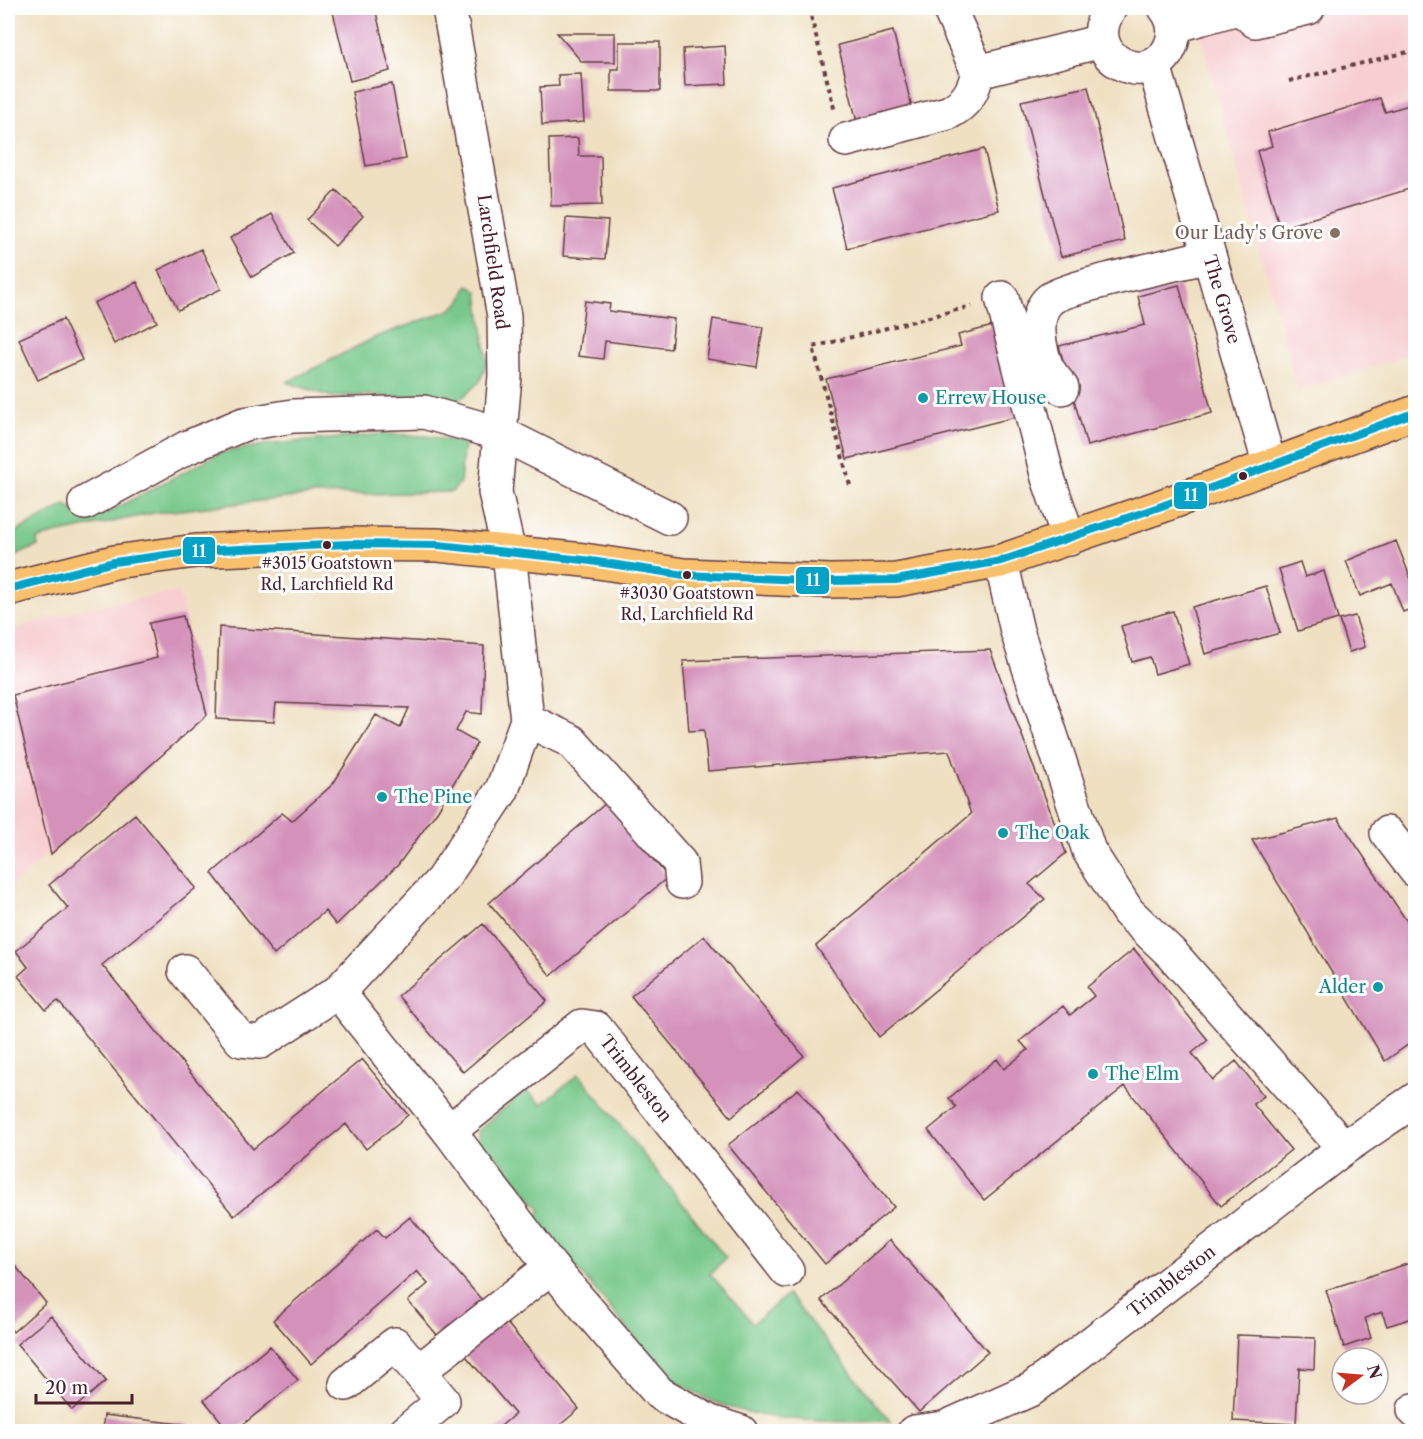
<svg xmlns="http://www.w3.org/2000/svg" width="1423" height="1439" font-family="'Libre Caslon Text',serif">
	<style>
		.built { fill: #f7cfd1 }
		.green { fill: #77c88a; stroke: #60745a; stroke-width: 1.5 }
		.building { fill: #d492bb }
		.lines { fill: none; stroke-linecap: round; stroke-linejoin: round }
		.minor-casing { stroke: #633c42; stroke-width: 36 }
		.major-casing { stroke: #633c42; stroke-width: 36 }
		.path { stroke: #633c42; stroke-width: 4; stroke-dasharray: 4.5 4.5; stroke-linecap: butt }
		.minor { stroke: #fff; stroke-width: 33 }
		.major { stroke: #f8bf6c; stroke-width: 33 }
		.bus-1-casing { stroke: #fff; stroke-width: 12 }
		.bus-1 { stroke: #04a2c6; stroke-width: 8 }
		.education-dot { fill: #8d6e63; stroke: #fff; stroke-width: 2 }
		.culture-dot { fill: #0f9aa8; stroke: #fff; stroke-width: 2 }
		.bus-dot { fill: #4a1f2b; stroke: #fff; stroke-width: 2 }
		.labels { text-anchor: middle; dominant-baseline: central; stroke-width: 6; stroke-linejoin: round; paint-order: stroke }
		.bus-label { font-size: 16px; fill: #4a1f2b; stroke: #fff }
		.education-label { font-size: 18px; fill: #785e54; stroke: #fff; text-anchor: end }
		.street-label { font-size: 18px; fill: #4a1f2b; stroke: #fff }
		.culture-label { font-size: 18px; fill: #0d838f; stroke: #fff; text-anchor: start }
		.line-badge { stroke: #fff; stroke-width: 2 }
		.badge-label { font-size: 16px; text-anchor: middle; font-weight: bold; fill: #fff }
	</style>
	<rect width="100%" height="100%" fill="#fff"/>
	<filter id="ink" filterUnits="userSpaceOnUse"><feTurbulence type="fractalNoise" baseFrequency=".0167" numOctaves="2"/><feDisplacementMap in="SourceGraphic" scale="12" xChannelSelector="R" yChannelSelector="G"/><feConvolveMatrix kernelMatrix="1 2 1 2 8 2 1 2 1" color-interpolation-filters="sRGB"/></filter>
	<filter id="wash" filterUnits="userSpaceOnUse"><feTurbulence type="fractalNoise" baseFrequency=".008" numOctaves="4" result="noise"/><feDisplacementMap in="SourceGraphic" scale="24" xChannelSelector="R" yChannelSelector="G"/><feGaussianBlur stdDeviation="1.35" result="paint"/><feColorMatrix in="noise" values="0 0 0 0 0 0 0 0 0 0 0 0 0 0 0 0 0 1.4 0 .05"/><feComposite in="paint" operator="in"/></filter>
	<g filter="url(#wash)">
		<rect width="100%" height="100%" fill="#efe0c2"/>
		<path class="built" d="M1193 8H1415V353L1298 391Z
			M179 591 207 717 8 889V630L87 608Z"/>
		<path class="green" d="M468 285 478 292 487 361 480 381 463 397 448 402 368 395 332 397 287 382 376 337 450 310 461 301Z
			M384 434 427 436 464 443 460 482 452 492 313 495 154 513 50 535 37 540 38 546 8 559V536L65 505 82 514 103 515 220 453 264 445Z
			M579 1074 726 1258 710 1274 753 1323 788 1294 890 1421C809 1422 717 1426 656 1363L535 1218 541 1210 494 1153 485 1158 479 1149 478 1131 526 1090 542 1104Z"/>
		<g id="blocks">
			<path class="building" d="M332 8H375L390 71 350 81Z
				M893 31 913 112 858 126 838 45Z
				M557 33H615V62H582Z
				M619 42H660V91H611V69H619Z
				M725 46 727 84 685 86 683 49Z
				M581 74 584 122 542 125 540 87 559 86 558 75Z
				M392 84 406 159 366 166 352 92Z
				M1088 87 1125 241 1061 257 1021 101Z
				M1380 98 1385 112 1416 103V187L1280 228 1257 151 1272 146 1268 132Z
				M578 138 579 156H601L602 205 551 206 549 139Z
				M984 149 999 210 847 248 832 188Z
				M336 190 363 216 335 246 307 220Z
				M272 214 294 253 252 277 230 238Z
				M566 218 608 221 605 259 563 256Z
				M201 249 221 289 178 310 158 270Z
				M137 282 157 322 114 344 94 303Z
				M1179 285 1212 413 1087 446 1059 346 1145 325 1138 296Z
				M585 301 610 304 609 311 674 319 671 349 605 341 603 359 578 356Z
				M63 319 82 360 38 380 19 339Z
				M713 319 763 327 757 367 707 359Z
				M997 325 1020 416 847 459 826 379 961 346 958 335Z
				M1396 541 1416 592V607L1403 612 1392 583 1360 596 1346 561Z
				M1300 562 1305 577 1324 571 1338 619 1298 631 1279 569Z
				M1266 586 1280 633 1205 654 1192 607Z
				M1173 611 1189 664 1155 674 1150 657 1132 662 1121 626Z
				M183 616 207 715 51 854 13 695 157 658 149 623Z
				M1355 616 1365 647 1349 652 1339 620Z
				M219 627 484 646 482 714 466 712 456 731 477 743 438 810 398 865 336 925 325 911 274 955 212 873 282 813 292 821 333 784 376 715 400 728 409 708 276 703 274 722 216 719Z
				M990 650 1066 853 1029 884 1045 899 879 1037 816 946 971 814 949 751 708 771 704 730 689 731 683 661Z
				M606 803 668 877 551 976 489 903Z
				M135 814 196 888 102 965 253 1149 362 1059 408 1115 366 1149 346 1124 234 1216 58 1001 46 1010 18 976 28 967 16 951 68 908 49 885Z
				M1338 818 1416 935V1039L1385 1061 1252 840Z
				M483 924 547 1001 463 1072 398 996Z
				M704 936 804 1056 731 1117 631 996Z
				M1134 949 1208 1040 1192 1053 1213 1080 1236 1061 1264 1096 1253 1104 1291 1150 1221 1206 1125 1086 984 1200 928 1130 956 1107 949 1098 997 1059 1004 1069 1028 1050 1020 1041 1063 1006 1070 1015 1094 996 1087 987Z
				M798 1089 894 1207 825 1264 728 1145Z
				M410 1217 487 1306 444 1343 408 1301 428 1284 417 1271 311 1364 273 1320 377 1229 385 1238Z
				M890 1240 988 1352 919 1412 821 1300Z
				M8 1257 46 1303 13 1332 8 1326Z
				M1410 1263 1416 1279V1317L1387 1326 1382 1312 1365 1318 1371 1338 1344 1347 1326 1290Z
				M51 1316 106 1381 72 1410 17 1344Z
				M501 1316 579 1409 553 1431H495L515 1414 461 1350Z
				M1237 1335 1315 1338 1314 1369 1299 1368 1296 1424 1233 1421Z
				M270 1346 298 1380 235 1431H229L204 1400Z
				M104 1415 189 1425 188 1431H102Z"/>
		</g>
	</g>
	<g filter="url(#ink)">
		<use href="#blocks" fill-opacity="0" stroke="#633c42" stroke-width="1.5"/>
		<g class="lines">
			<g class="minor-casing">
				<g id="minor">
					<path d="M949 8 978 72"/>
					<path d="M1110 8C1076 59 1155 95 1172 42 1176 29 1173 18 1165 8"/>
					<path d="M1240 8 1255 21 1308 8"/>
					<path d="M1174 26 1238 8"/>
					<path id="s1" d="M1154 65 1270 466"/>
					<path d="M846 140 948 113C967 103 973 92 978 72L1102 41"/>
					<path d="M1002 298 1048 478 1069 539"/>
					<path d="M1062 388C1057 381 1049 373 1046 365 1039 347 1033 314 1049 300 1063 287 1182 263 1209 256"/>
					<path d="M85 503 186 448 244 424 293 416 424 412 502 434 670 518"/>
					<path d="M1001 561 1017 631 1089 851 1128 912 1172 954 1344 1148"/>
					<path d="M527 720 571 741 680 863 682 882"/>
					<path d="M1387 833 1416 871"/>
					<path d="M185 971 241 1040 260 1042 338 992 442 880 502 790 527 720 509 553 495 492 505 376 504 316 449 8"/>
					<path d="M338 992 449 1131 551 1267 659 1393 710 1422 741 1432"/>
					<path id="s2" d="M449 1131 582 1026 596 1028 787 1271"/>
					<path d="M419 1371 551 1267"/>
					<path d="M346 1384 395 1344 443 1401 406 1432"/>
					<path d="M1414 1410 1416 1412"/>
					<path id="s3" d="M914 1432 944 1428 1032 1389 1344 1148 1416 1099"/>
				</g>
			</g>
			<g class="major-casing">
				<path id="major" d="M8 589 114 562 196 551 348 544 438 545 584 560 684 575 830 581 896 580 1001 561 1159 507 1416 412"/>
			</g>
			<path class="path" d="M809 8 835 112
				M1289 81 1416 50
				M850 485 813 347 972 306"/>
			<use href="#minor" class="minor"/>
			<use href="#major" class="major"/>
			<g class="bus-1-casing">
				<path id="bus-1" d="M8 589 114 562 196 551 348 544 438 545 584 560 684 575 830 581 896 580 1001 561 1159 507 1416 412"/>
			</g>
			<use href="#bus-1" class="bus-1"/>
		</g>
	</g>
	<circle class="education-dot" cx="1335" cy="233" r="6"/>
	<g class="culture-dot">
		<circle cx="923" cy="398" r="6"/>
		<circle cx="382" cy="797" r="6"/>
		<circle cx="1003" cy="833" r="6"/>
		<circle cx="1378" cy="987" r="6"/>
		<circle cx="1093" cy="1074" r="6"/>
	</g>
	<g class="bus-dot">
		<circle cx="1243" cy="476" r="5"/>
		<circle cx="327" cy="545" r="5"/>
		<circle cx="687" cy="575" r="5"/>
	</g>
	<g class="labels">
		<g class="bus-label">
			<text x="327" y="563">#3015 Goatstown<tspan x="327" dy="21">Rd, Larchfield Rd</tspan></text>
			<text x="687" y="593">#3030 Goatstown<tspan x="687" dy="21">Rd, Larchfield Rd</tspan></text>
		</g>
		<g class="education-label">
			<text x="1323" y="233">Our Lady's Grove</text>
		</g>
		<g class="street-label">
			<text transform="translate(493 262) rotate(82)">Larchfield Road</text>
			<text stroke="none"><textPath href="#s1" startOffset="244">The Grove</textPath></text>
			<text stroke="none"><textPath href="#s2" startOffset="248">Trimbleston</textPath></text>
			<text stroke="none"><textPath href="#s3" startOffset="303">Trimbleston</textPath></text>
		</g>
		<g class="culture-label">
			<text x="935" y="398">Errew House</text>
			<text x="394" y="797">The Pine</text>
			<text x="1015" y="833">The Oak</text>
			<text x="1366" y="987" text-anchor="end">Alder</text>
			<text x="1105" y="1074">The Elm</text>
		</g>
	</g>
	<g class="line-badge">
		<rect x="1173" y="481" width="35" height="29" rx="6" fill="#04a2c6"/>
		<rect x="182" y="536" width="34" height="29" rx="6" fill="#04a2c6"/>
		<rect x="795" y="566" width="35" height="29" rx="6" fill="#04a2c6"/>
	</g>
	<g class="badge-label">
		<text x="1191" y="501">11</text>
		<text x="199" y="557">11</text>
		<text x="813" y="586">11</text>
	</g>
	<rect width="1423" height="1439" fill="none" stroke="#fff" stroke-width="30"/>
	<g transform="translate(1360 1376) rotate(74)"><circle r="28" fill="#ffffff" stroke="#b7a5aa" stroke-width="1.5"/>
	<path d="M0-4.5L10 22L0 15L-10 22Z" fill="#c8321e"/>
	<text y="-9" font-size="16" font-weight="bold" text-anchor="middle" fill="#4a1f2b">N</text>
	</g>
	<path d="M36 1394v9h96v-9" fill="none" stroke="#4a1f2b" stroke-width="3"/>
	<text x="45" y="1394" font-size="18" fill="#4a1f2b" stroke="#ffffff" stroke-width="4.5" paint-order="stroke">20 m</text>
</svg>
